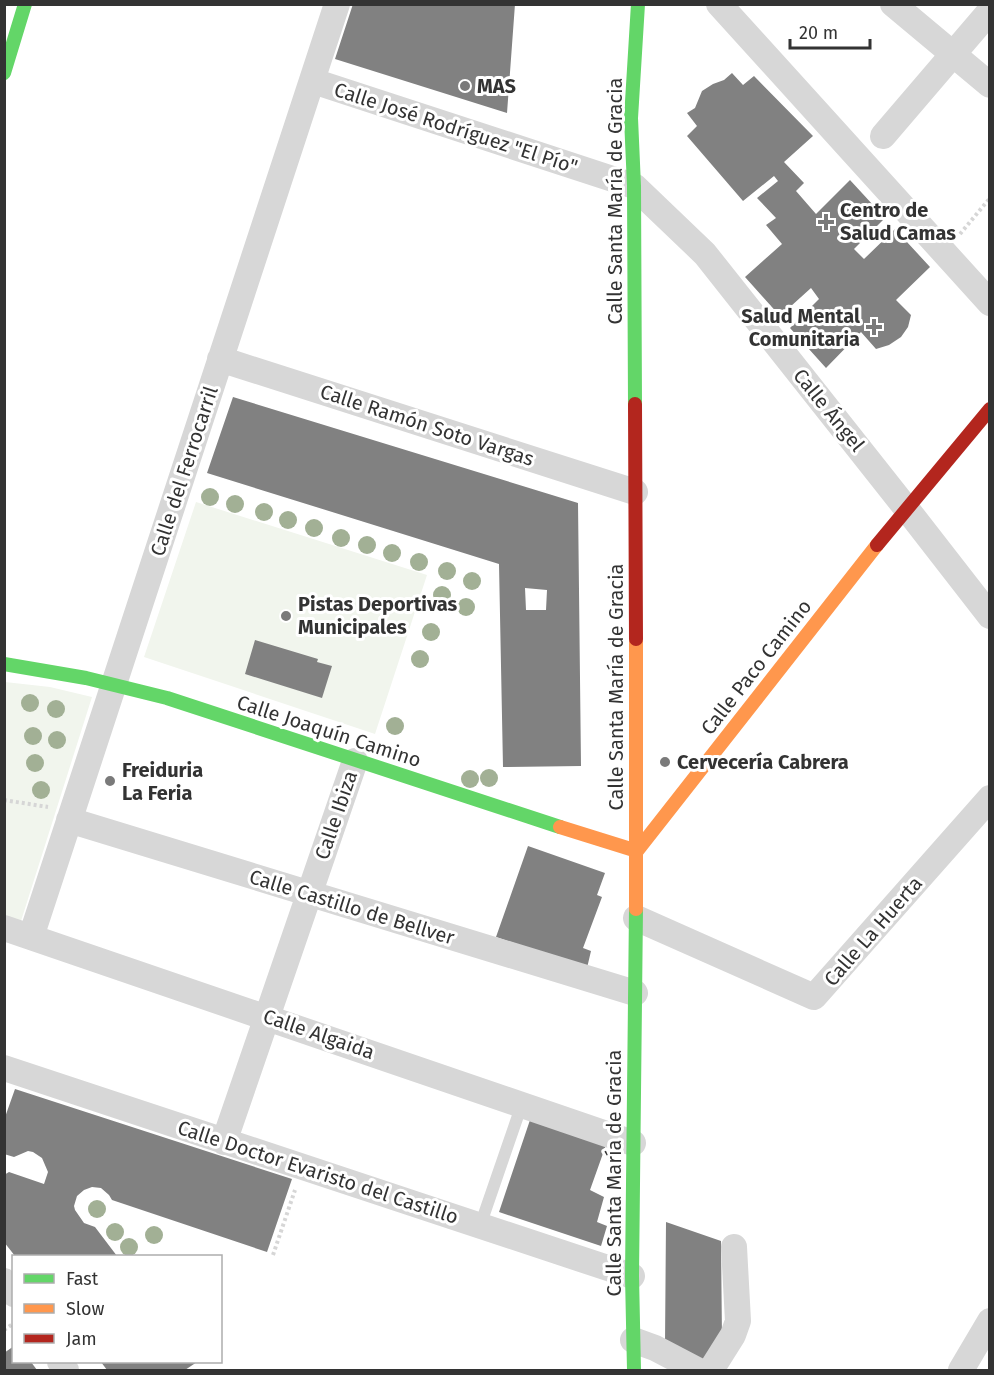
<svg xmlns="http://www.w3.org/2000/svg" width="994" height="1375" font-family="'Fira Sans',sans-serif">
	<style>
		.green { fill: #f1f5ed }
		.building { fill: #818181; fill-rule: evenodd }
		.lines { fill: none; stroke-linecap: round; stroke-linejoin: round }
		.path { stroke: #d6d6d6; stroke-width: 4; stroke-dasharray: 3 3; stroke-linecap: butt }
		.lane { stroke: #d7d7d7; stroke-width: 12 }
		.street { stroke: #d7d7d7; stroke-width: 26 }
		.fast { stroke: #63d668; stroke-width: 14 }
		.slow { stroke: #ff974d; stroke-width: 14 }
		.jam { stroke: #b3261e; stroke-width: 14 }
		.tree { fill: #a2b095 }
		.poi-dot { fill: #7a7a7a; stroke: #fff; stroke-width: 2 }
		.labels { text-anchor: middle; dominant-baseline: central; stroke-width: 6; stroke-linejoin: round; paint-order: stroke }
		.poi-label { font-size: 20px; font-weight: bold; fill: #333; stroke: #fff; text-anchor: start }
		.street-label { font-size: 20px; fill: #333; stroke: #fff }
	</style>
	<rect width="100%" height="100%" fill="#fff"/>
	<path class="green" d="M196 502 427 575 375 734 144 657Z
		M5 682 50 687 92 697 21 921 5 916Z"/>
	<path class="building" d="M353 4H515L507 113 335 59Z
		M732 73 743 85 754 76 813 136 784 162 804 183 796 191 816 214 850 180 885 218 854 249 864 259 895 229 930 267 896 300 911 315 908 327 901 337 889 345 876 349 861 332 826 368 790 328 819 299 811 288 780 316 745 277 782 244 766 225 776 218 757 198 778 181 774 176 743 201 687 136 697 126 687 113 695 108 702 91 713 84 724 80Z
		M233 397 578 503 581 766 503 767 499 564 207 473ZM525 588 547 590 546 610H526Z
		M255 640 318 659 317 662 332 666 322 698 245 674Z
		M528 846 605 873 597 895 602 897 583 948 591 951 587 968 496 937Z
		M15 1089 292 1179 267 1252 112 1200 109 1195 101 1188 92 1187 84 1190 77 1196 74 1206 75 1210 84 1223 95 1227 117 1256H15L4 1242V1175L9 1172 44 1184 48 1172 42 1158 33 1152 28 1151 14 1157 4 1154V1120Z
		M530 1120 606 1145 590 1190 604 1197 597 1222 607 1226 601 1246 499 1212Z
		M666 1222 721 1241 722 1339 706 1365 665 1344Z
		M14 1346V1362H31L37 1370H4V1353Z
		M101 1362H197L185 1370H107Z"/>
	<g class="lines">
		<path class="path" d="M960 234 990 198
			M4 800 48 807
			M273 1255 295 1190
			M4 1330 14 1323"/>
		<path class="lane" d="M480 1226 522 1104"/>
		<path class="street" d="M719 4 990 303
			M893 4 990 85
			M313 81 634 186 705 254 906 508 990 616
			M883 136 990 11
			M220 359 635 492
			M69 820 635 993
			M636 918 814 997 990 798
			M4 928 633 1143
			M31 937 337 4
			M4 1068 632 1276
			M224 1142 355 761
			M4 1281 14 1294
			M633 1340 655 1348 697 1370
			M60 1362 66 1370
			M711 1370 733 1335 738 1321 734 1247
			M961 1370 990 1321"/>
		<path class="fast" d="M4 73 25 4
			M635 404 634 186 631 118 638 4
			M4 664 86 678 167 698 560 827
			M634 1370 632 1276 636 909"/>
		<path class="slow" d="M636 639V909
			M560 827 637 851 877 545"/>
		<path class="jam" d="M635 404 636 639
			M877 545 990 409"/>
	</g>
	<g class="tree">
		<circle cx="210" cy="497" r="9"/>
		<circle cx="235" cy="504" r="9"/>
		<circle cx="264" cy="512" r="9"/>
		<circle cx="288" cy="520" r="9"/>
		<circle cx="314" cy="528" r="9"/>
		<circle cx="341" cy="538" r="9"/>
		<circle cx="367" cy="545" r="9"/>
		<circle cx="392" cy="553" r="9"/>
		<circle cx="419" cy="562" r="9"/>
		<circle cx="447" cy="571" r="9"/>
		<circle cx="472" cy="581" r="9"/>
		<circle cx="442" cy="595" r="9"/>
		<circle cx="466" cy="607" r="9"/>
		<circle cx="431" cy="632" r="9"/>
		<circle cx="420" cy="659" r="9"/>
		<circle cx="30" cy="703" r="9"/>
		<circle cx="56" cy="709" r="9"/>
		<circle cx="395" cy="726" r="9"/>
		<circle cx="33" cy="736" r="9"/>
		<circle cx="57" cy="740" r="9"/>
		<circle cx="35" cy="763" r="9"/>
		<circle cx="489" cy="778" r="9"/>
		<circle cx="470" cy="779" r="9"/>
		<circle cx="41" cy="790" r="9"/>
		<circle cx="97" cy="1209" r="9"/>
		<circle cx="115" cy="1232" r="9"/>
		<circle cx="154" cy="1235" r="9"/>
		<circle cx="129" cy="1247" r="9"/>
	</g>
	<g class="poi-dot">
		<circle cx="465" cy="86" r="6"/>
		<path d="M823 213h6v6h6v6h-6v6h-6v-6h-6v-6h6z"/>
		<path d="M871 318h6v6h6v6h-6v6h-6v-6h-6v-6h6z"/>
		<circle cx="286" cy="616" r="6"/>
		<circle cx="665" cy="762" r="6"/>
		<circle cx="110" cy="781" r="6"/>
	</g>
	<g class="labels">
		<g class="poi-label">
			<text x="477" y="86">MAS</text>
			<text x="840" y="210">Centro de<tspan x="840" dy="23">Salud Camas</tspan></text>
			<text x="860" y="316" text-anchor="end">Salud Mental<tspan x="860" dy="23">Comunitaria</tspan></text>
			<text x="298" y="604">Pistas Deportivas<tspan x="298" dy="23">Municipales</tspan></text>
			<text x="677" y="762">Cervecería Cabrera</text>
			<text x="122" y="770">Freiduria<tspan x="122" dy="23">La Feria</tspan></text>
		</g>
		<g class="street-label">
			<text transform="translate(456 128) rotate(18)">Calle José Rodríguez "El Pío"</text>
			<text transform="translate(615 201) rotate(-90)">Calle Santa María de Gracia</text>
			<text transform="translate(829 410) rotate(51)">Calle Ángel</text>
			<text transform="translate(427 425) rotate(18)">Calle Ramón Soto Vargas</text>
			<text transform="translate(184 471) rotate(-72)">Calle del Ferrocarril</text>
			<text transform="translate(756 667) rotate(-52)">Calle Paco Camino</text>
			<text transform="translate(616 687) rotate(-90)">Calle Santa María de Gracia</text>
			<text transform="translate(329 731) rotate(18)">Calle Joaquín Camino</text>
			<text transform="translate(336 815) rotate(-71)">Calle Ibiza</text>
			<text transform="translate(352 907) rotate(17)">Calle Castillo de Bellver</text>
			<text transform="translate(873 931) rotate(-49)">Calle La Huerta</text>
			<text transform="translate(319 1034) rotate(19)">Calle Algaida</text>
			<text transform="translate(318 1172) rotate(18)">Calle Doctor Evaristo del Castillo</text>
			<text transform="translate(614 1173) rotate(-90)">Calle Santa María de Gracia</text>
		</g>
	</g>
	<rect width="994" height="1375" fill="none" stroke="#333333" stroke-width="12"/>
	<rect x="12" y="1255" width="210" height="108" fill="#ffffff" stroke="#adadad" stroke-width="1.5"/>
	<rect x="24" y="1274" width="30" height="9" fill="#63d668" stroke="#adadad" stroke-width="1.5"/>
	<text x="66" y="1285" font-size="18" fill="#333333">Fast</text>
	<rect x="24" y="1304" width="30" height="9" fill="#ff974d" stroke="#adadad" stroke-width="1.5"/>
	<text x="66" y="1315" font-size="18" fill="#333333">Slow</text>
	<rect x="24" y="1334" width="30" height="9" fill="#b3261e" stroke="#adadad" stroke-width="1.5"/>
	<text x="66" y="1345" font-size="18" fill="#333333">Jam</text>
	<path d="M790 39v9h80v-9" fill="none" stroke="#333333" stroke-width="3"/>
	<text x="799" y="39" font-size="18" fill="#333333" stroke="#ffffff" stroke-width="4.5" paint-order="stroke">20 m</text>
</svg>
